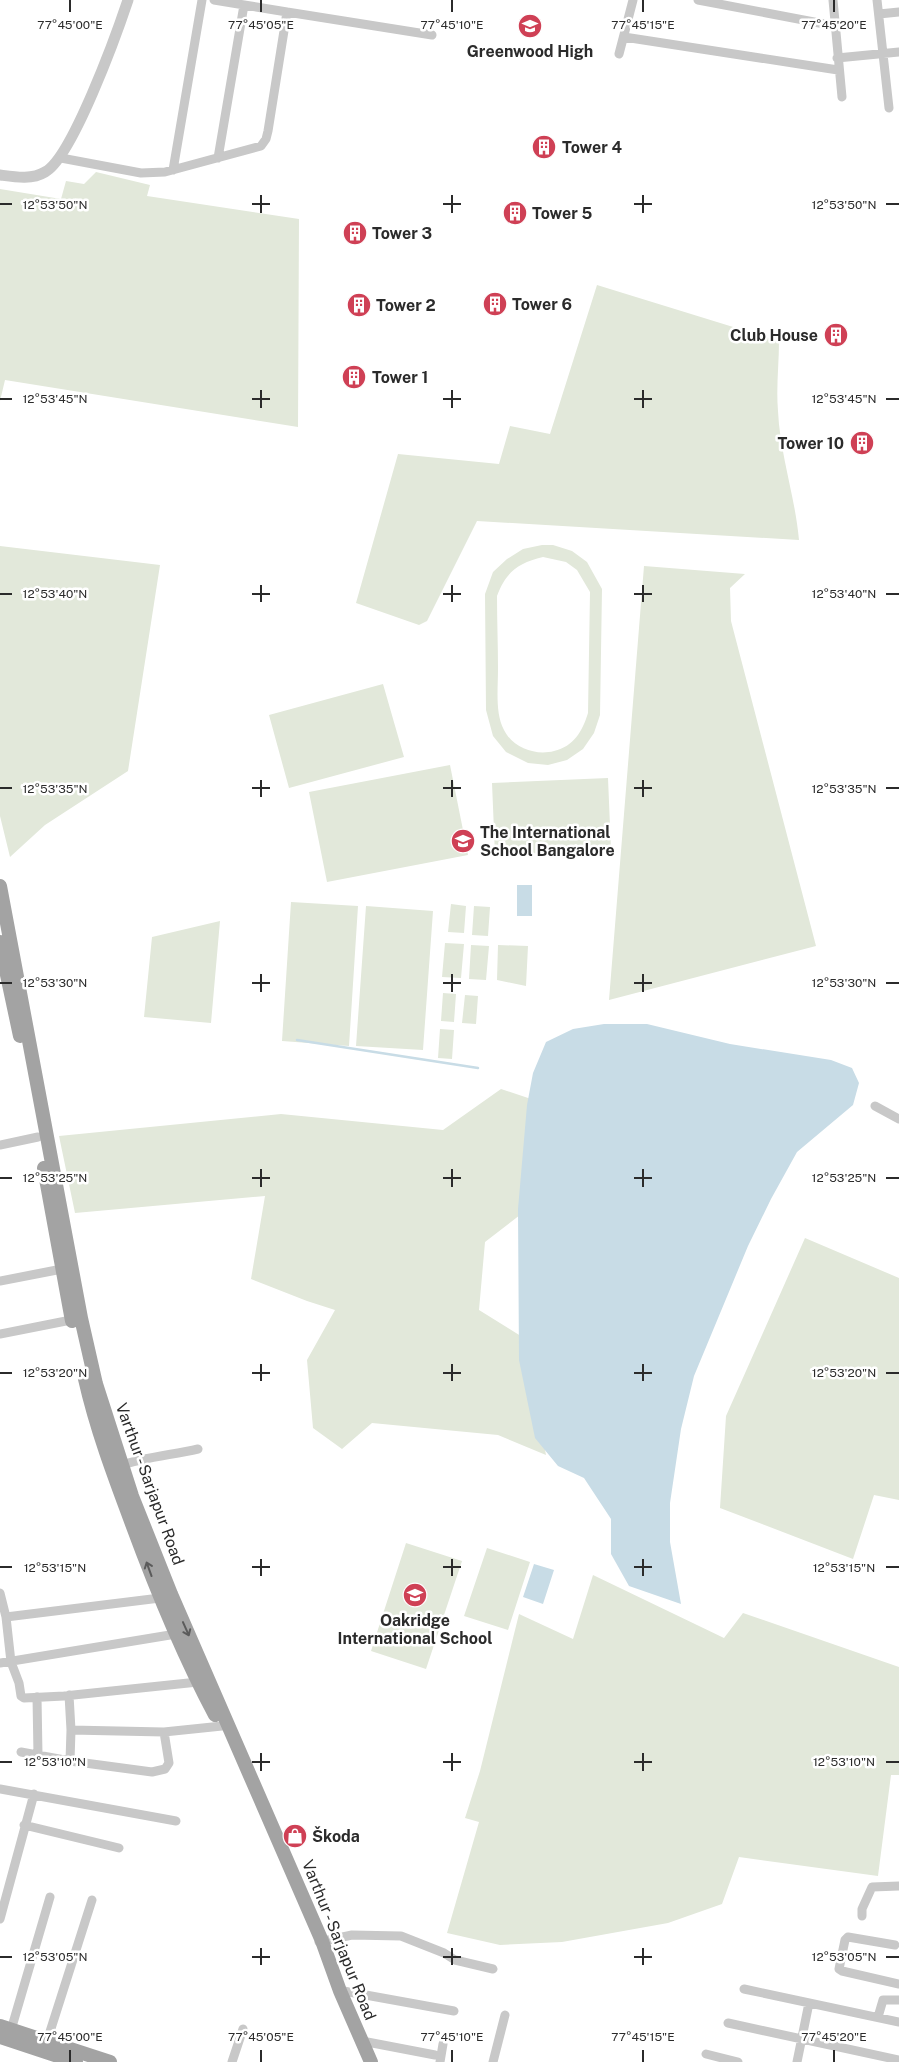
<svg xmlns="http://www.w3.org/2000/svg" width="899" height="2062" font-family="'Public Sans',sans-serif">
	<style>
		.green { fill: #e2e8da; fill-rule: evenodd }
		.water { fill: #c8dce6 }
		.lines { fill: none; stroke-linecap: round; stroke-linejoin: round }
		.stream { stroke: #c8dce6; stroke-width: 2.5 }
		.minor { stroke: #c8c8c8; stroke-width: 9 }
		.tertiary { stroke: #c8c8c8; stroke-width: 11 }
		.primary { stroke: #a3a3a3; stroke-width: 14 }
		.oneway { stroke: #5b5b5b }
		.ticks { fill: none; stroke: #2b2b2b; stroke-width: 2 }
		.labels { text-anchor: middle; dominant-baseline: central; stroke-width: 5; stroke-linejoin: round; paint-order: stroke }
		.poi-label { font-size: 16px; font-weight: bold; fill: #2b2b2b; stroke: #fff; text-anchor: start }
		.street-label { font-size: 16px; fill: #2b2b2b; stroke: #fff }
		.ticks-label { font-size: 12px; text-anchor: middle; fill: #2b2b2b; stroke: #fff; stroke-width: 5; stroke-linejoin: round; paint-order: stroke }
	</style>
	<rect width="100%" height="100%" fill="#fff"/>
	<path class="green" d="M96 172 150 185 147 196 299 219 298 427 5 380 0 401V189L61 199 66 181 84 184Z
		M597 285 779 341C779 364 776 388 778 411 780 454 795 496 799 540L477 521 427 621 419 625 356 603 398 454 499 464 510 426 550 434Z
		M542 545H553L572 551 587 562 602 589 600 715 594 733 583 749 567 760 548 765 528 763 506 752 493 736 486 710 485 594 493 572 507 559 523 549ZM543 557 566 562 577 570 590 592 588 713C582 732 574 746 554 751 536 756 513 748 504 730 495 713 498 689 498 669 498 645 497 621 497 596 506 572 518 563 543 557Z
		M0 546 160 565 128 771 45 825 10 857 0 816Z
		M644 566 745 574 730 588 731 621 816 946 609 1000Z
		M383 684 404 757 289 788 269 715Z
		M450 765 468 855 327 882 309 792Z
		M608 778 611 850 495 855 492 783Z
		M291 902 358 906 349 1046 282 1041Z
		M451 904 466 906 464 933 448 932Z
		M366 906 433 911 423 1050 356 1046Z
		M474 906 490 907 488 936 472 935Z
		M220 921 211 1023 144 1017 152 937Z
		M445 943 464 944 461 978 442 977Z
		M471 945 489 946 486 980 469 979Z
		M498 945 528 946 526 986 497 980Z
		M443 993 456 994 454 1022 441 1021Z
		M465 995 478 996 476 1024 462 1023Z
		M440 1029 454 1030 452 1059 438 1058Z
		M501 1089 543 1103 551 1191 485 1242 479 1310 524 1338 546 1455 498 1435 372 1423 342 1449 313 1428 307 1360 335 1310 307 1301 251 1279 265 1196 75 1213 59 1136 281 1114 443 1130Z
		M805 1238 899 1278V1500L874 1495 853 1559 720 1508 726 1416Z
		M406 1543 462 1561 426 1669 371 1651Z
		M487 1548 530 1562 508 1630 464 1616Z
		M593 1575 724 1638 743 1613 899 1667V1775H891L878 1876 739 1857 722 1904 668 1923 562 1942 500 1945 447 1933 479 1822 465 1818 480 1771 519 1614 573 1639Z"/>
	<path class="water" d="M517 885H532V916H517Z
		M604 1024H647L730 1044 831 1060 852 1068 859 1083 853 1105 797 1152 771 1199 748 1246 694 1376 681 1429 670 1503V1542L681 1604 629 1586 611 1554V1519L584 1478 558 1466 535 1438 519 1360 518 1209 527 1105 533 1073 546 1042 573 1029Z
		M534 1564 554 1570 543 1604 523 1597Z"/>
	<g class="lines">
		<path class="stream" d="M297 1040 478 1068"/>
		<path class="minor" d="M214 0 287 12
			M698 0 835 26
			M833 0 842 97
			M877 0 889 108
			M879 14 899 12
			M624 37 838 70
			M619 54 633 0
			M837 58 899 52
			M61 158 141 173 165 172 261 146 266 139 268 131 287 12 432 35
			M218 158 244 5
			M173 170 202 0
			M875 1106 899 1119
			M0 1145 38 1137
			M0 1281 62 1269
			M0 1334 76 1319
			M119 1466C145 1457 172 1455 198 1449
			M0 1593 6 1617
			M160 1598 6 1617 11 1662 19 1683 21 1696 24 1698 64 1696 198 1682
			M0 1663 176 1634
			M69 1695 71 1730
			M37 1697 38 1755
			M21 1752 70 1761 152 1772 165 1769 169 1763 164 1732 222 1726
			M70 1761 71 1730 164 1732
			M0 1789 176 1821
			M24 1825 119 1848
			M862 1916V1909L872 1887 899 1886
			M0 1919 34 1794
			M319 1942 352 1935 401 1936 444 1953 455 1960 493 1969
			M895 1945 848 1937 845 1940 839 1969 842 1971 899 1984
			M744 1989 899 2022
			M338 1990 454 2011
			M878 2017 883 2000H899
			M728 2023 899 2060
			M11 2030 50 1897
			M47 2041 92 1900
			M362 2041 435 2055
			M706 2054 738 2062
			M232 2062 243 2029
			M440 2062 443 2044
			M493 2062 505 2015
			M797 2062 809 2003"/>
		<path class="tertiary" d="M0 175C15 177 32 180 45 172 72 158 117 33 128 0"/>
		<path class="primary" d="M0 886 81 1318 96 1384 132 1496 171 1594 322 1941 340 1991 371 2062
			M0 942 20 1036
			M44 1168 72 1321
			M85 1379C96 1428 114 1476 132 1524 156 1589 182 1653 215 1715
			M0 2026 110 2062
			M0 2037 76 2062"/>
	</g>
	<defs><path id="oneway-shaft" d="M-6 0H5M1.5-3L5.5 0L1.5 3" fill="none" stroke-width="1.6" stroke-linecap="round" stroke-linejoin="round" transform="scale(1.25)"/></defs>
	<g class="oneway">
		<use href="#oneway-shaft" transform="translate(149 1569) rotate(-110)"/>
		<use href="#oneway-shaft" transform="translate(186 1629) rotate(66)"/>
	</g>
	<path class="ticks" d="M70 0V12M261 0V12M452 0V12M643 0V12M834 0V12M261 195V213M452 195V213M643 195V213M0 204H12M252 204H270M443 204H461M634 204H652M886 204H899M261 390V408M452 390V408M643 390V408M0 399H12M252 399H270M443 399H461M634 399H652M886 399H899M261 585V602M452 585V602M643 585V602M0 594H12M252 594H270M443 594H461M634 594H652M886 594H899M261 780V797M452 780V797M643 780V797M0 788H12M252 788H270M443 788H461M634 788H652M886 788H899M261 974V992M452 974V992M643 974V992M0 983H12M252 983H270M443 983H461M634 983H652M886 983H899M261 1169V1187M452 1169V1187M643 1169V1187M0 1178H12M252 1178H270M443 1178H461M634 1178H652M886 1178H899M261 1364V1381M452 1364V1381M643 1364V1381M0 1373H12M252 1373H270M443 1373H461M634 1373H652M886 1373H899M261 1559V1576M452 1559V1576M643 1559V1576M0 1567H12M252 1567H270M443 1567H461M634 1567H652M886 1567H899M261 1753V1771M452 1753V1771M643 1753V1771M0 1762H12M252 1762H270M443 1762H461M634 1762H652M886 1762H899M261 1948V1965M452 1948V1965M643 1948V1965M0 1957H12M252 1957H270M443 1957H461M634 1957H652M886 1957H899M70 2050V2062M261 2050V2062M452 2050V2062M643 2050V2062M834 2050V2062"/>
	<defs>
		<g id="school-disc" transform="scale(1.25)"><circle r="9.5" fill="#cf4055" stroke="#fff"/><path d="M0-5L7-2L0 1L-7-2ZM-4 1L0 2.5L4 1V4Q0 6-4 4Z" fill="#fff"/></g>
		<g id="building-disc" transform="scale(1.25)"><circle r="9.5" fill="#cf4055" stroke="#fff"/><path d="M-4-6H4V6H1V3H-1V6H-4ZM-2.5-4.3h1.7v1.8h-1.7ZM.8-4.3h1.7v1.8H.8ZM-2.5-1h1.7V.8h-1.7ZM.8-1h1.7V.8H.8Z" fill="#fff"/></g>
		<g id="shop-disc" transform="scale(1.25)"><circle r="9.5" fill="#cf4055" stroke="#fff"/><path d="M-5-2.5h2.3a2.7 3.5 0 0 1 5.4 0H5L5.5 6h-11ZM-1.5-2.5h3a1.5 2.3 0 0 0-3 0Z" fill="#fff"/></g>
	</defs>
	<g fill-rule="evenodd">
		<use href="#school-disc" x="530" y="26"/>
		<use href="#building-disc" x="544" y="147"/>
		<use href="#building-disc" x="515" y="213"/>
		<use href="#building-disc" x="355" y="233"/>
		<use href="#building-disc" x="495" y="304"/>
		<use href="#building-disc" x="359" y="305"/>
		<use href="#building-disc" x="836" y="335"/>
		<use href="#building-disc" x="354" y="377"/>
		<use href="#building-disc" x="862" y="443"/>
		<use href="#school-disc" x="463" y="841"/>
		<use href="#school-disc" x="415" y="1595"/>
		<use href="#shop-disc" x="295" y="1836"/>
	</g>
	<g class="labels">
		<g class="poi-label">
			<text x="530" y="51" text-anchor="middle">Greenwood High</text>
			<text x="562" y="147">Tower 4</text>
			<text x="532" y="213">Tower 5</text>
			<text x="372" y="233">Tower 3</text>
			<text x="512" y="304">Tower 6</text>
			<text x="376" y="305">Tower 2</text>
			<text x="818" y="335" text-anchor="end">Club House</text>
			<text x="372" y="377">Tower 1</text>
			<text x="844" y="443" text-anchor="end">Tower 10</text>
			<text x="480" y="832">The International<tspan x="480" dy="18">School Bangalore</tspan></text>
			<text x="415" y="1620" text-anchor="middle">Oakridge<tspan x="415" dy="18">International School</tspan></text>
			<text x="312" y="1836">Škoda</text>
		</g>
		<g class="street-label">
			<text transform="translate(150 1484) rotate(70)">Varthur - Sarjapur Road</text>
			<text transform="translate(339 1940) rotate(68)">Varthur - Sarjapur Road</text>
		</g>
	</g>
	<g class="ticks-label">
		<text x="70" y="29">77°45'00"E</text>
		<text x="261" y="29">77°45'05"E</text>
		<text x="452" y="29">77°45'10"E</text>
		<text x="643" y="29">77°45'15"E</text>
		<text x="834" y="29">77°45'20"E</text>
		<text x="55" y="209">12°53'50"N</text>
		<text x="844" y="209">12°53'50"N</text>
		<text x="55" y="403">12°53'45"N</text>
		<text x="844" y="403">12°53'45"N</text>
		<text x="55" y="598">12°53'40"N</text>
		<text x="844" y="598">12°53'40"N</text>
		<text x="55" y="793">12°53'35"N</text>
		<text x="844" y="793">12°53'35"N</text>
		<text x="55" y="987">12°53'30"N</text>
		<text x="844" y="987">12°53'30"N</text>
		<text x="55" y="1182">12°53'25"N</text>
		<text x="844" y="1182">12°53'25"N</text>
		<text x="55" y="1377">12°53'20"N</text>
		<text x="844" y="1377">12°53'20"N</text>
		<text x="55" y="1572">12°53'15"N</text>
		<text x="844" y="1572">12°53'15"N</text>
		<text x="55" y="1766">12°53'10"N</text>
		<text x="844" y="1766">12°53'10"N</text>
		<text x="55" y="1961">12°53'05"N</text>
		<text x="844" y="1961">12°53'05"N</text>
		<text x="70" y="2041">77°45'00"E</text>
		<text x="261" y="2041">77°45'05"E</text>
		<text x="452" y="2041">77°45'10"E</text>
		<text x="643" y="2041">77°45'15"E</text>
		<text x="834" y="2041">77°45'20"E</text>
	</g>
</svg>
